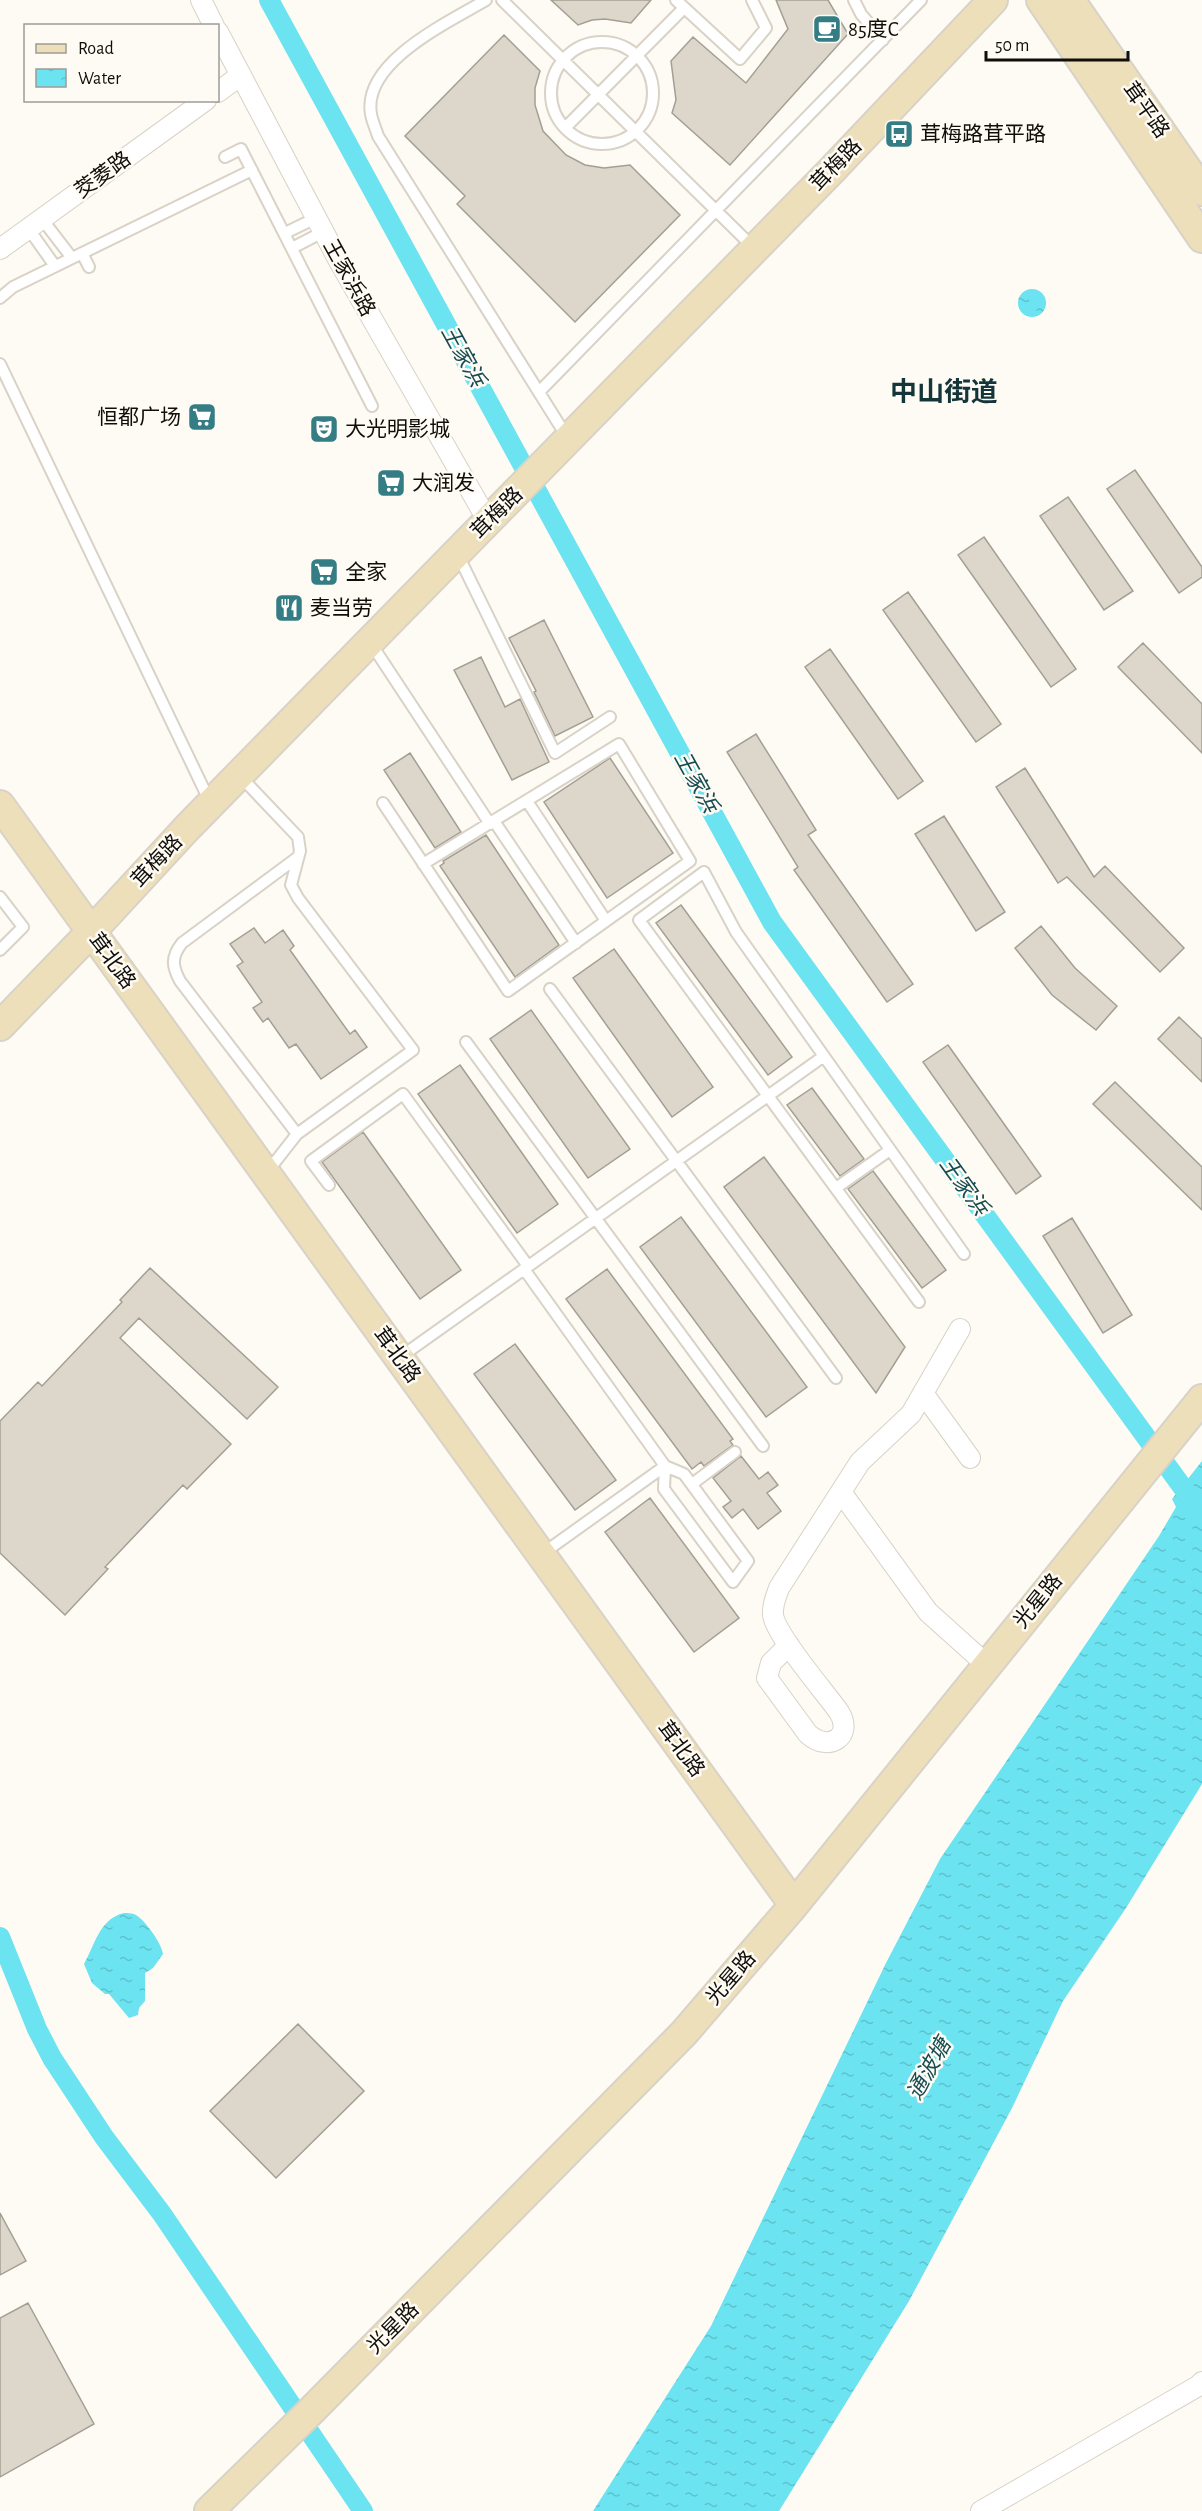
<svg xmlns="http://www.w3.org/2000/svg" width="1202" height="2511" font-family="'Alegreya Sans','Noto Sans SC',sans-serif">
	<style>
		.water { fill: url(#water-ripples) }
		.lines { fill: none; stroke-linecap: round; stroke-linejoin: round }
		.canal { stroke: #6be3f0; stroke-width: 20 }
		.building { fill: #dcd6cb; stroke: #a49f94; stroke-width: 1.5 }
		.lane-casing { stroke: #d8d2c7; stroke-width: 14 }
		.street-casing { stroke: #d8d2c7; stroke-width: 22 }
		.secondary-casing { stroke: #d8d2c7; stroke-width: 32 }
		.lane { stroke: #fff; stroke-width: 10 }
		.street { stroke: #fff; stroke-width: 20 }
		.secondary { stroke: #eedfbb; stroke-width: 28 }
		.labels { text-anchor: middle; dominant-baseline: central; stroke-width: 5; stroke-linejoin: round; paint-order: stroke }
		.poi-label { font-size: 21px; fill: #100e0a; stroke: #fefbf4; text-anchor: start }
		.street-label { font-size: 21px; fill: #100e0a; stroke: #fefbf4 }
		.water-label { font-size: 22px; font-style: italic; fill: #174c52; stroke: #fefbf4 }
		.district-label { font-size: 27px; font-weight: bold; fill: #14363a; stroke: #fefbf4 }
	</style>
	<defs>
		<pattern id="water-ripples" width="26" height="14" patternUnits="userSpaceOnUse" patternTransform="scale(1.5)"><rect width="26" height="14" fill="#6be3f0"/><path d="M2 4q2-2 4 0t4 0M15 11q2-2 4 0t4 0" fill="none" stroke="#5cc2cc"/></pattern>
	</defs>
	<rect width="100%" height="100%" fill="#fefbf4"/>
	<path class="water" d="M1018 303a14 14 0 1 1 28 0a14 14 0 1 1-28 0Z
		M1202 1461V1784L1126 1908 1063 2001 1012 2108 909 2301 779 2511H593L711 2326 886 1963 940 1859 1159 1536 1176 1507 1172 1499Z
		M124 1913C127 1913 131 1913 134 1914 144 1918 162 1944 163 1954L153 1968 145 1973V2001L139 2008 138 2015 129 2018 109 1994H105L92 1983 84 1964C95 1945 99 1919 124 1913Z"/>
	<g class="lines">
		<path class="canal" d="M269 0 772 922 1202 1514
			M0 1937 37 2029 52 2058 104 2137 162 2214 363 2511"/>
	</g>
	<path class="building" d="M551 0H651L631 23 605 19 592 20 578 25Z
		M776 0H828L848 34 730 165 672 113 676 100 671 61 693 37 746 83 788 29Z
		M504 35 540 71 535 88V105L543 131 566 155 585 165 604 168 630 165 680 215 575 322 457 204 465 196 405 136Z
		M1135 470 1202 567V577L1179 593 1107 489Z
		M1068 497 1133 591 1104 610 1040 516Z
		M984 537 1076 669 1051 687 958 555Z
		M908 592 1001 724 976 742 883 610Z
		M544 620 593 717 555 736 534 692 536 691 509 638Z
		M1143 643 1202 704V753L1118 667Z
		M830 649 923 781 898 799 805 667Z
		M481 657 505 707 520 699 549 762 512 780 454 670Z
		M756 734 816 830 808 835 913 984 887 1002 794 870 798 867 727 752Z
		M410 753 461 832 435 848 384 770Z
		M610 758 673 853 607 898 544 802Z
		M1025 768 1094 877 1105 866 1184 948 1160 972 1067 877 1058 883 996 787Z
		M944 816 1005 912 976 931 915 834Z
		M486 835 559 945 515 977 440 866 444 863 443 861Z
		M681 905 792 1057 768 1075 656 923Z
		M1041 926 1075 968 1117 1006 1096 1030 1052 995 1015 948Z
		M254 928 265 943 283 930 294 946 290 950 350 1034 355 1030 367 1047 321 1079 296 1044 289 1048 268 1018 263 1022 253 1008 262 1002 237 966 243 962 230 944Z
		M614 949 713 1087 672 1117 573 978Z
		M531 1010 630 1149 588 1178 490 1039Z
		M1179 1017 1202 1039V1082L1158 1039Z
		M948 1045 1041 1176 1016 1194 923 1062Z
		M460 1065 558 1204 517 1233 418 1094Z
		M1115 1082 1202 1167V1210L1093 1104Z
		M812 1088 864 1159 840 1176 787 1105Z
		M363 1132 461 1270 420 1299 322 1162Z
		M764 1157 905 1347 876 1393 724 1187Z
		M873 1171 946 1270 922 1288 848 1189Z
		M681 1217 807 1387 766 1417 640 1247Z
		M1072 1218 1132 1315 1103 1333 1043 1236Z
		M150 1268 278 1387 247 1419 139 1318 120 1338 231 1444 187 1489 183 1485 105 1567 108 1569 65 1615 0 1553V1421L38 1382 42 1386 122 1302 120 1300Z
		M607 1269 733 1439 730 1441 733 1445 704 1466 701 1462 692 1469 566 1299Z
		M515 1344 616 1480 575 1510 474 1374Z
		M741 1456 759 1479 768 1472 778 1485 767 1493 781 1511 758 1529 743 1509 732 1518 723 1507 731 1501 713 1478Z
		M650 1498 739 1618 694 1652 605 1532Z
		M298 2024 364 2091 276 2178 210 2111Z
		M0 2213 26 2261 0 2275Z
		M28 2303 94 2424 0 2477V2318Z"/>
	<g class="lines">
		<g class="lane-casing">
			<path id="lane" d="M486 0C449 22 362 62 371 114 372 121 376 129 378 136L567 437
				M502 0 755 249
				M676 0 740 59 766 28 752 0
				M854 0 861 14 883 40
				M551 93a51 51 0 1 1 102 0a51 51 0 1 1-102 0Z
				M565 128 684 8
				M225 157 241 149 372 406
				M42 219 72 258
				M28 228 55 266
				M285 233 316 218
				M292 248 323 232
				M82 253 89 267
				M0 298 13 287 252 170
				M0 364 210 802
				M539 392 921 0
				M457 553 555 753 610 717
				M370 642 490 824
				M239 775 298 837 300 851 291 885 298 898 413 1050 297 1134 268 1171
				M527 801 606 921
				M383 803 508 991 690 861 619 744 423 864
				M494 821 576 943
				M0 897 23 927 0 950
				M550 989 836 1378
				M466 1042 763 1446
				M297 1134 180 981C172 966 171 957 182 943L298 857
				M329 1185 311 1161 403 1094 528 1266
				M836 1188 890 1150
				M524 1269 665 1466 542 1554
				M919 1302 639 920 704 872 736 932 964 1254
				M399 1358 824 1056
				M665 1466 684 1474 748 1561 733 1582 664 1489Z
				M692 1484 735 1452"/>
		</g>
		<g class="street-casing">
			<path id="street" d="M201 0 214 26
				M218 32 339 261 488 521
				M218 92 241 75
				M0 249 206 100
				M923 1393 970 1458
				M841 1492 928 1612 987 1665
				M789 1645 771 1663 767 1678 808 1734C829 1753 854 1736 839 1712 825 1692 776 1636 773 1615 772 1605 776 1597 779 1588L860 1462 911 1414 960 1329
				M981 2511 1198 2386 1202 2382"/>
		</g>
		<g class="secondary-casing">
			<path id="secondary" d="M1041 0 1202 238
				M1070 0 1202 191
				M0 805 794 1905
				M0 1026 91 932 187 828 830 172 993 0
				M209 2511 311 2411 684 2033 794 1905 1202 1399"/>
		</g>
		<use href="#lane" class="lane"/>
		<use href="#street" class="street"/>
		<use href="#secondary" class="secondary"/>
	</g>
	<defs>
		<g id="cafe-square" transform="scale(1.5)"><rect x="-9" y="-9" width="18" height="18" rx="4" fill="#357d85" stroke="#fefbf4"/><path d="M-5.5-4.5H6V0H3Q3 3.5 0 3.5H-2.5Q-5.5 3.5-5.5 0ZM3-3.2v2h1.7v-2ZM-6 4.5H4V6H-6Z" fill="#fff"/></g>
		<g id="bus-square" transform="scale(1.5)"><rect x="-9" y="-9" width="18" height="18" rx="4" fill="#357d85" stroke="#fefbf4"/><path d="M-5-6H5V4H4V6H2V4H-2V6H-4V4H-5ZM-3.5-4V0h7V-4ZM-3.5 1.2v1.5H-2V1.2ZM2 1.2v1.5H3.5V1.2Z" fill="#fff"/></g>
		<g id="supermarket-square" transform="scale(1.5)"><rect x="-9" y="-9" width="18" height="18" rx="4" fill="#357d85" stroke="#fefbf4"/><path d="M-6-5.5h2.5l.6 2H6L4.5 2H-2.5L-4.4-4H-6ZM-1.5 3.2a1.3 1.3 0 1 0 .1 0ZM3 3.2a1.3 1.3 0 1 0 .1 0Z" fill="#fff"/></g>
		<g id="theatre-square" transform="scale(1.5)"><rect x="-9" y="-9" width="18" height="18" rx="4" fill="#357d85" stroke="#fefbf4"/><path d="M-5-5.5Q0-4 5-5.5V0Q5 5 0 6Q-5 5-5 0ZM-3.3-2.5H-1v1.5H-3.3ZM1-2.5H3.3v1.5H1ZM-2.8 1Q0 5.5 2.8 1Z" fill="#fff"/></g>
		<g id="restaurant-square" transform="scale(1.5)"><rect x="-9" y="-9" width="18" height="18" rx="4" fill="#357d85" stroke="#fefbf4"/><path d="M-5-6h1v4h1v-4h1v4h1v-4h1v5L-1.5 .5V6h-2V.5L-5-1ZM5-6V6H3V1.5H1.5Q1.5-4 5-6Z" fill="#fff"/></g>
	</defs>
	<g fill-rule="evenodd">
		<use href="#cafe-square" x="827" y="29"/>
		<use href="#bus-square" x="899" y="134"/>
		<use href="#supermarket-square" x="202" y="417"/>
		<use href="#theatre-square" x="324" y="429"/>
		<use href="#supermarket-square" x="391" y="483"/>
		<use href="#supermarket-square" x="324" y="572"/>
		<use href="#restaurant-square" x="289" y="608"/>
	</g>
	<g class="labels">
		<g class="poi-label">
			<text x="848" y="29">85度C</text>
			<text x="920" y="134">茸梅路茸平路</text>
			<text x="181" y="417" text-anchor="end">恒都广场</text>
			<text x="345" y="429">大光明影城</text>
			<text x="412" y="483">大润发</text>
			<text x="345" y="572">全家</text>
			<text x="310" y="608">麦当劳</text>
		</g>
		<g class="street-label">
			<text transform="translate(1146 110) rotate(55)">茸平路</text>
			<text transform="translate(836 165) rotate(-46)">茸梅路</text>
			<text transform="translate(103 175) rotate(-36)">茭菱路</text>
			<text transform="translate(349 278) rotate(61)">王家浜路</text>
			<text transform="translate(497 513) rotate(-45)">茸梅路</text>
			<text transform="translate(157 861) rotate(-47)">茸梅路</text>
			<text transform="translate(112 961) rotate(54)">茸北路</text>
			<text transform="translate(397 1355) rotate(54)">茸北路</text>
			<text transform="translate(1038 1601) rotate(-51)">光星路</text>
			<text transform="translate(681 1749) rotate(54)">茸北路</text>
			<text transform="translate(731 1978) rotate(-49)">光星路</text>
			<text transform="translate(393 2328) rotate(-45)">光星路</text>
		</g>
		<g class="water-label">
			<text transform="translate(463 356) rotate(61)">王家浜</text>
			<text transform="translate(696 782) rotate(61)">王家浜</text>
			<text transform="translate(964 1186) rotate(54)">王家浜</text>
			<text transform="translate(929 2069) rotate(-61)">通波塘</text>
		</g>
		<g class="district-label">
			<text x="944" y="392">中山街道</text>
		</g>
	</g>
	<rect x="24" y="24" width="195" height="78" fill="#fefbf4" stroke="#9f9c96" stroke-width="1.5"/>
	<rect x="36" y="44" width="30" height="9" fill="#eedfbb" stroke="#9f9c96" stroke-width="1.5"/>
	<text x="78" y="54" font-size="18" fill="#100e0a">Road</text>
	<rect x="36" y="69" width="30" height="18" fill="url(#water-ripples)" stroke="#9f9c96" stroke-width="1.5"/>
	<text x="78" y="84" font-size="18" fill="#100e0a">Water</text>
	<path d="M986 51v9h142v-9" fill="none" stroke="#100e0a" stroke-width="3"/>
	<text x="995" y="51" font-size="18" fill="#100e0a" stroke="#fefbf4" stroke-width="4.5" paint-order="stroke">50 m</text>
</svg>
